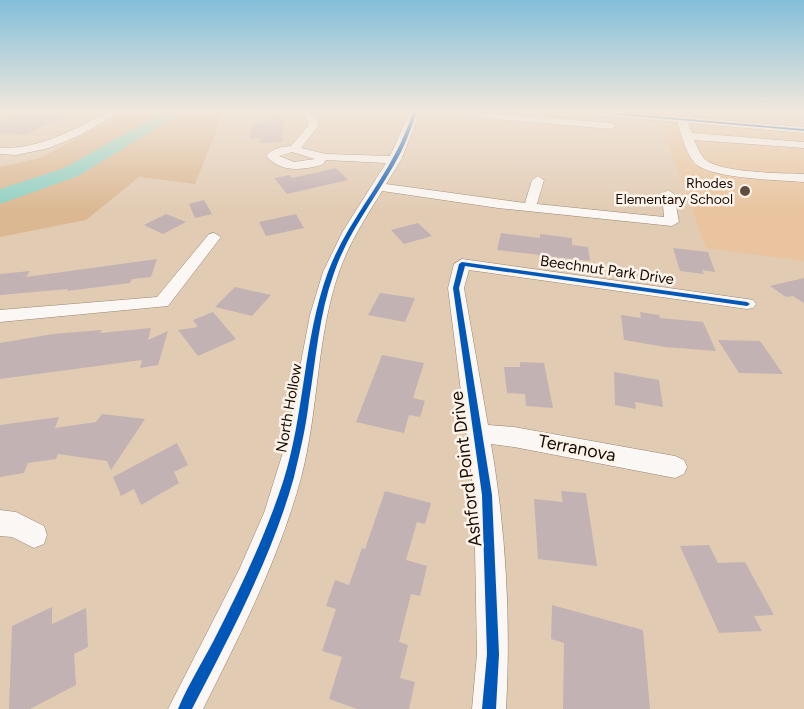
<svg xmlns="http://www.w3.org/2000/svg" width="804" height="709" font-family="Figtree,sans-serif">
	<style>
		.built { fill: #e9c49e }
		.green { fill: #dbb892 }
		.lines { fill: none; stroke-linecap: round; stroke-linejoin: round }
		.river { fill: #8dd0c3; fill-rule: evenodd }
		.building { fill: #c3b2b4 }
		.minor-casing { stroke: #978673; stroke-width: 1 }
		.minor { fill: #fbf7f4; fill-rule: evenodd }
		.cycleway-casing { stroke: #fcf4eb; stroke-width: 3 }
		.cycleway { fill: #0057b8; fill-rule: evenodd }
		.poi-dot { fill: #5f4e3f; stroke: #fcf4eb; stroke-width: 2 }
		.labels { text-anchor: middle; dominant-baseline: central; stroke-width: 5; stroke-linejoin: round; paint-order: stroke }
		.far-poi-label { font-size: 14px; fill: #180a00; stroke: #fcf4eb; text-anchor: end }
		.street-label { font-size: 15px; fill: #180a00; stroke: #fcf4eb }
		.near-street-label { font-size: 18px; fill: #180a00; stroke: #fcf4eb }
	</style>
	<rect width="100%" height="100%" fill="#e2cbb3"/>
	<path class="built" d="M660 121 804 133V261L706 248Z"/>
	<path class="green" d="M126 112H224L195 184 139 177 86 220 0 237V167L40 158Z"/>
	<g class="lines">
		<path class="river" d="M163 112H183L78 176 0 204V189L64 168Z"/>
	</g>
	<path class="building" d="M26 112H74L24 135 0 133V123Z
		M284 118 282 142 260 143 261 138 250 139 253 124 265 123 266 119Z
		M336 168 348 180 287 194 274 178 290 175 292 178Z
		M204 200 212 214 195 218 189 204Z
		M166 214 186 222 163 234 144 225Z
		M296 214 304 228 266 236 259 222Z
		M418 223 432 236 404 244 391 230Z
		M501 233 540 238V234L572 238V245L588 247 590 261 497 250Z
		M673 248 708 252 715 272 702 270 704 274 680 271Z
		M157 259 151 277 132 279 130 283 67 291 68 289 0 295V274L30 271 26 277Z
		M804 278V303L793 296 786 297 770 286Z
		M235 287 271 295 252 316 215 307Z
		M380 293 415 298 405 322 368 315Z
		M213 312 236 339 198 356 178 330 198 327 193 320Z
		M640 312 659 315 660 318 703 322 716 351 665 347 624 340 621 315 641 318Z
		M151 328 148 340 168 331 158 365 140 368 142 360 0 379V343L53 334 102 330 100 333Z
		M718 340 760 341 783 374 739 373Z
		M382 355 424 363 413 398 425 401 420 417 409 415 404 433 356 422Z
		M520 362 544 363 553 408 526 406 525 394 507 393 504 367H520Z
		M614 372 659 380 663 407 635 402 636 409 615 405Z
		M102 414 145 419 111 470 107 461 58 454 56 459 28 463 24 473 0 477V425L59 417 55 428 96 422Z
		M177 443 188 465 174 472 179 483 141 505 134 489 121 496 113 477Z
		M385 491 431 503 425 524 417 522 406 560 427 566 420 596 411 594 399 642 408 645 400 678 415 682 409 709H357L329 699 342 657 322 651 336 609 326 606 335 580 349 585 362 548 365 549Z
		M561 491 586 493 597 566 538 559 534 499 563 502Z
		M709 545 718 563 745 562 774 615 754 616 762 631 719 633 680 546Z
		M552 605 643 630 650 709H563L564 643 551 639Z
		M52 607V624L86 608 88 647 74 654 76 685 30 709H9L12 626Z"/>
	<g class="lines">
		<g class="minor-casing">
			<path id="minor" d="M108 112H120L78 136 49 148 16 155 0 154V148C41 149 73 130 108 112Z
				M304 112H314L319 125 301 148 326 154 390 156 410 112H420L401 160 386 184 525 203 532 180 538 176 544 180 537 204 664 217 662 194 668 190 674 194 679 222 672 226 498 208 382 191C366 217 349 243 339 272 316 338 319 410 301 478 279 559 240 635 203 709H168L239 570 264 513 285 446 310 315 323 272 343 231 386 163 326 160 322 165C302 170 281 173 266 156 273 148 280 147 291 146L309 125ZM292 152 315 159 294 162 279 156Z
				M446 112H483L535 117V112H545L544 117 611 123 616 126 611 129 451 115Z
				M586 112H625L804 127V133L688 123 692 133 804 142V148L694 140C697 146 700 155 706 160 723 173 781 173 804 174V182C779 180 716 179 697 165 686 156 682 135 677 122L591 115Z
				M214 233 221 237 168 306 0 322V310L157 297 209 234Z
				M462 259 747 299 753 300 756 304 753 308 747 309 469 270 464 288 488 425 514 427 675 456 684 460 687 467 684 474 675 478 514 447 491 444C506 531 511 621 506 709H472L477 654 474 495 448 288 454 264Z
				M0 510 16 512 44 526 47 535 44 544 34 548 12 537 0 536Z"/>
		</g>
		<use href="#minor" class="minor"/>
		<g class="cycleway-casing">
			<path id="cycleway" d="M413 112H417C412 126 407 140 400 154 379 194 349 229 334 273 319 314 316 358 309 401 306 427 300 452 294 477 272 557 230 635 192 709H178C188 685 202 663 214 640 240 589 265 537 283 482 305 413 303 340 328 272 344 229 374 194 395 154 403 140 408 126 413 112Z
				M589 112H604L804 129V131Z
				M462 262 747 302 750 304 747 306 465 266 459 288 492 495 499 654 496 709H482L487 654 482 495 453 288 459 264Z"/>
		</g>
		<use href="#cycleway" class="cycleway"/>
	</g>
	<linearGradient id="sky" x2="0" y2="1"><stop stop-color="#83bfd9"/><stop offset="0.53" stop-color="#f2e8dd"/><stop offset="1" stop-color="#f2e8dd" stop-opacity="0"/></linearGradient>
	<rect width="804" height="211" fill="url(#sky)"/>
	<circle class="poi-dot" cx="745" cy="191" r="6"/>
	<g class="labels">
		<g class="far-poi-label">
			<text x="733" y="183">Rhodes<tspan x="733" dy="16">Elementary School</tspan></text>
		</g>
		<g class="street-label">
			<text transform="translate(607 270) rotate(8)">Beechnut Park Drive</text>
			<text transform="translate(289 408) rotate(-80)">North Hollow</text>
		</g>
		<g class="near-street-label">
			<text transform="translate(577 448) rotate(11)">Terranova</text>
			<text transform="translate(466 469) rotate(-97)">Ashford Point Drive</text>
		</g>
	</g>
</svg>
